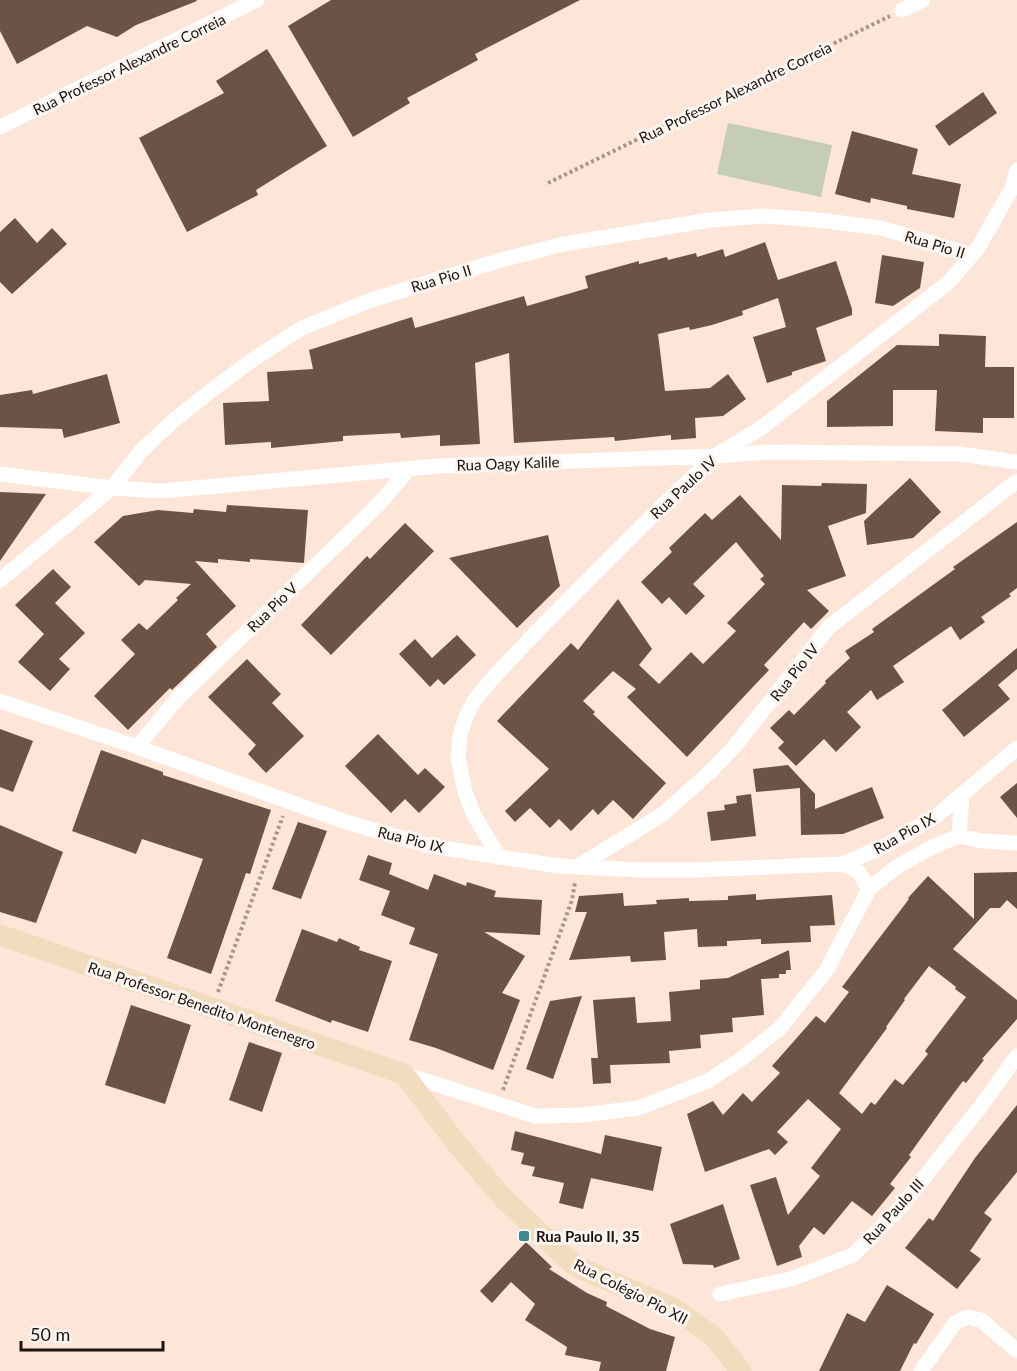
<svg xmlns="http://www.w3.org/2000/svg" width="1017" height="1371" font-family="Lato,sans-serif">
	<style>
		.green { fill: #c5cdb4 }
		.building { fill: #6c5345; fill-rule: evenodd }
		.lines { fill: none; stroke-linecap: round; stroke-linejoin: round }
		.path { stroke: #a9968b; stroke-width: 4; stroke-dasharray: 3 3; stroke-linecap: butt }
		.street { stroke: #fff; stroke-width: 15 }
		.secondary { stroke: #f2dcbe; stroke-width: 21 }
		.poi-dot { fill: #40888f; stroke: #fcf6f3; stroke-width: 2 }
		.labels { text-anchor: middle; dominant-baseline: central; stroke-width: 6; stroke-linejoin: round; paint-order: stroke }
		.street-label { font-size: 15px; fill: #1d130d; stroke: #fcf6f3 }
		.poi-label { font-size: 15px; font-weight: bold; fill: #1d130d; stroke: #fcf6f3; text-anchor: start }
	</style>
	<rect width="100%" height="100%" fill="#fde5d7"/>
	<path class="green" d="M728 123 832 145 821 197 717 174Z"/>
	<path class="building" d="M0 0H196L197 1 136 25 117 37 87 26 17 64 0 31Z
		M331 0H580L475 54 478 60 407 98 410 103 353 137 288 26Z
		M267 49 327 146 256 190 258 195 187 232 139 138 224 93 216 81Z
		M983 92 997 113 949 146 935 126Z
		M852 131 918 149 912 174 961 184 954 218 907 209V206L871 198 870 203 835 194Z
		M15 218 37 243 52 228 67 244 12 294 0 282V232Z
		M765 242 778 280 836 261 852 309V315L816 328 826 361 792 372V375L767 383 753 337 786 327 778 298 742 311 743 315 712 325 690 330 689 327 658 334 665 391 710 388 728 374 746 399 723 416 695 418 696 438 671 440V435L615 441 614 437 514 443 509 353 475 363 480 444 440 446V435L401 438 400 433 343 436V441L271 448V442L225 445 223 403 269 401 267 372 313 369 309 350 412 317 415 328 524 296 527 306 588 288 585 276 639 261V264L667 257 668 260 696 253 697 257 723 249 725 257Z
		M882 255 924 262 920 288 893 306 875 303Z
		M939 334 986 336 985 367H1014V418H983V433L935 431 937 390H893V426L827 427V401L897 345 939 346Z
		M107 374 120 423 64 438 62 429 0 427V395L32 390 33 394Z
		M910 478 941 512 913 538 867 545 864 521Z
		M822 483 867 484 866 513 828 526 846 576 807 590 829 611 811 629 804 622 764 665 769 670 687 757 627 697 636 689 613 671 583 701 595 712 593 714 666 783 633 819 613 800 598 815 593 809 571 831 559 819 550 828 530 808 515 822 505 811 549 769 497 721 571 643 578 650 618 599 652 649 639 665 659 684 691 652 703 664 736 631 727 623 765 584 760 579 764 576 736 542 693 584 705 596 686 615 669 597 662 604 641 582 672 552 669 548 705 513 712 520 740 495 781 540 782 485 821 486Z
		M0 492 46 494 0 561Z
		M227 505 308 510 304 563 250 559V562L218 559V563L195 561 236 606 206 634 217 647 172 690 170 688 128 730 94 696 135 654 121 640 139 623 147 630 178 600 176 598 191 584 145 580 139 586 94 542 123 516 158 510 193 513 194 509 226 512Z
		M1017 522V588L1009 594 1011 596 981 617 985 622 960 640 951 626 893 666 904 682 877 700 871 690 847 712 861 727 836 752 824 739 796 766 778 748 784 742 770 728 789 710 794 715 826 683 825 681 850 658 845 651 874 632 872 629 955 569 953 567Z
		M405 523 434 551 331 655 301 625 367 556 370 559Z
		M548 535 560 586 517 628 449 558Z
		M53 569 71 587 55 603 85 633 59 659 70 669 50 691 18 662 44 634 15 605Z
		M457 635 476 655 444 685 438 679 430 687 399 654 415 639 432 658Z
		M1017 648V669L998 685 1010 699 964 737 942 710Z
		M247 659 281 694 272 703 304 736 266 773 248 754 256 745 208 697Z
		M0 729 33 741 13 792 0 787Z
		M378 734 418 775 425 768 445 787 419 813 405 799 391 813 345 766Z
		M101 750 163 772V775L271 810 250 874 246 873 211 974 167 958 203 859 142 839 136 854 72 831Z
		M788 765 815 794V809L872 787 884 818 843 834 801 835 800 788 756 792 753 769Z
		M1017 783V818L1000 797Z
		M751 794 756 836 711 841 707 812 725 810 724 805 737 803 736 796Z
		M298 822 327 831 301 899 272 889Z
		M0 825 63 852 36 923 0 912Z
		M368 855 392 863 389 874 428 890 434 874 466 886 467 882 496 891 494 897 542 900 540 935 484 932 525 956 502 993 520 1000 493 1070 436 1048 409 1040 438 954 409 944 415 928 381 915 390 891 359 880Z
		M1017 872V909L1007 900 1000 908H990L953 949 1017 1000V1019L982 1059 984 1060 966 1083 963 1081 945 1105 909 1155 911 1157 890 1184 895 1188 872 1216 852 1201 824 1235 814 1227 799 1246 802 1257 777 1266 750 1185 776 1177 788 1215 820 1176 811 1168 841 1129 808 1099 777 1132 788 1142 775 1155 769 1149 705 1172 687 1114 713 1101 723 1115 743 1093 752 1102 780 1073 772 1066 816 1016 825 1023 849 992 842 987 909 899 908 898 928 876 974 919V873ZM929 966 956 987 955 989 966 997 925 1051 928 1054 903 1085 895 1079 875 1105 871 1102 862 1114 839 1093 887 1028 886 1027 905 1000 904 999Z
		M623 893 624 906 657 904 656 900 689 898V901L728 900V896L756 894V900L832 895 835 925 810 926 811 942 761 944V939L727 941V946L698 947 697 929 664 932 666 960 631 962 630 956 569 960 587 912H575L579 896Z
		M302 929 337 942 339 938 360 947 359 950 392 961 368 1032 332 1020 331 1023 275 1001Z
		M789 950 791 970H786V974H779V978L761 979 764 1015 732 1018 733 1032 700 1035 701 1048 669 1051 670 1063 610 1065 611 1083 593 1084 591 1058H598L593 1000 635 997 637 1023 671 1021 669 992 700 989V980L728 978Z
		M582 996 553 1079 526 1069 550 1001Z
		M131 1005 191 1025 165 1104 105 1085Z
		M249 1042 282 1053 262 1112 229 1100Z
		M1017 1105V1172L984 1213 992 1219 970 1251 981 1259 957 1289 905 1248 929 1218 933 1221 975 1158Z
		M515 1131 601 1154 605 1135 662 1147 653 1191 591 1178 583 1209 559 1203 564 1183 532 1176 535 1167 521 1164 524 1153 511 1150Z
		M723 1204 740 1259 714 1268 713 1265 683 1264 670 1224Z
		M526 1242 552 1267 549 1269 587 1293 607 1302 606 1306 650 1329 675 1337 666 1371H599L601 1362 565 1355 567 1347 525 1320 535 1304 511 1282 492 1303 480 1291Z
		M887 1285 934 1314 916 1344 914 1343 900 1371H819L847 1313 865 1322Z"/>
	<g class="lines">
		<path class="path" d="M548 183 890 16
			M218 992 283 816
			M503 1090 572 900 575 882"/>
		<path class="street" d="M902 10 923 0
			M0 127 257 0
			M0 474 112 488 161 491 439 466 715 456 766 452 960 454 1017 462
			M0 580 112 488 142 450 174 420 212 390 255 358 302 328 368 301 501 260 564 244 710 220 765 216 818 220 881 228 972 255
			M0 701 137 747 349 823 430 846 558 866 641 870H693L842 864 885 846 935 817 1017 748
			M137 747 178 698 378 505 409 469
			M959 836 982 841 1017 843
			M499 857 474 815 465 792 458 758 460 735 466 717 474 701 492 679 539 629 667 501 715 456 761 428 949 282 978 248 1012 188 1017 170
			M842 864 858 871 869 889
			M577 867 663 814 710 772 734 747 829 627 1017 481
			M404 1074 535 1116 582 1115 638 1108 708 1081 741 1059 779 1029 826 971 869 889 895 868 932 847 959 836 962 795
			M720 1294 791 1279 853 1255 899 1209 981 1106 1017 1056
			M921 1371 955 1323 967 1317 981 1320 1017 1351"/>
		<path class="secondary" d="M0 935 404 1074 457 1144 504 1199 575 1266 675 1309 713 1336 741 1371"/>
	</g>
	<rect class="poi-dot" x="518" y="1230" width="12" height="12" rx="3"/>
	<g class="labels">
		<g class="street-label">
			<text transform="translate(129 64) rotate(-26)">Rua Professor Alexandre Correia</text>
			<text transform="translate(735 92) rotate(-26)">Rua Professor Alexandre Correia</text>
			<text transform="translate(935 244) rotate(17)">Rua Pio II</text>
			<text transform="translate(441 278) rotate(-17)">Rua Pio II</text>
			<text transform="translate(508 463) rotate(-2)">Rua Oagy Kalile</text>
			<text transform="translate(683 487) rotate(-43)">Rua Paulo IV</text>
			<text transform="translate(272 607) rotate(-44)">Rua Pio V</text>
			<text transform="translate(794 672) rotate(-52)">Rua Pio IV</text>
			<text transform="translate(904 833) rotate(-29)">Rua Pio IX</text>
			<text transform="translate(411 839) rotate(14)">Rua Pio IX</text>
			<text transform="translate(202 1005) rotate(19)">Rua Professor Benedito Montenegro</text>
			<text transform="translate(893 1211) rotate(-48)">Rua Paulo III</text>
			<text transform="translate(631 1291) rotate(27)">Rua Colégio Pio XII</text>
		</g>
		<g class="poi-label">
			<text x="536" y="1236">Rua Paulo II, 35</text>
		</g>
	</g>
	<path d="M21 1341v9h142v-9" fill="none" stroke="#1d130d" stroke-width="3"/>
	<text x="30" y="1341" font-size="18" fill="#1d130d" stroke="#fcf6f3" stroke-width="4.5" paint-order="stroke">50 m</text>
</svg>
